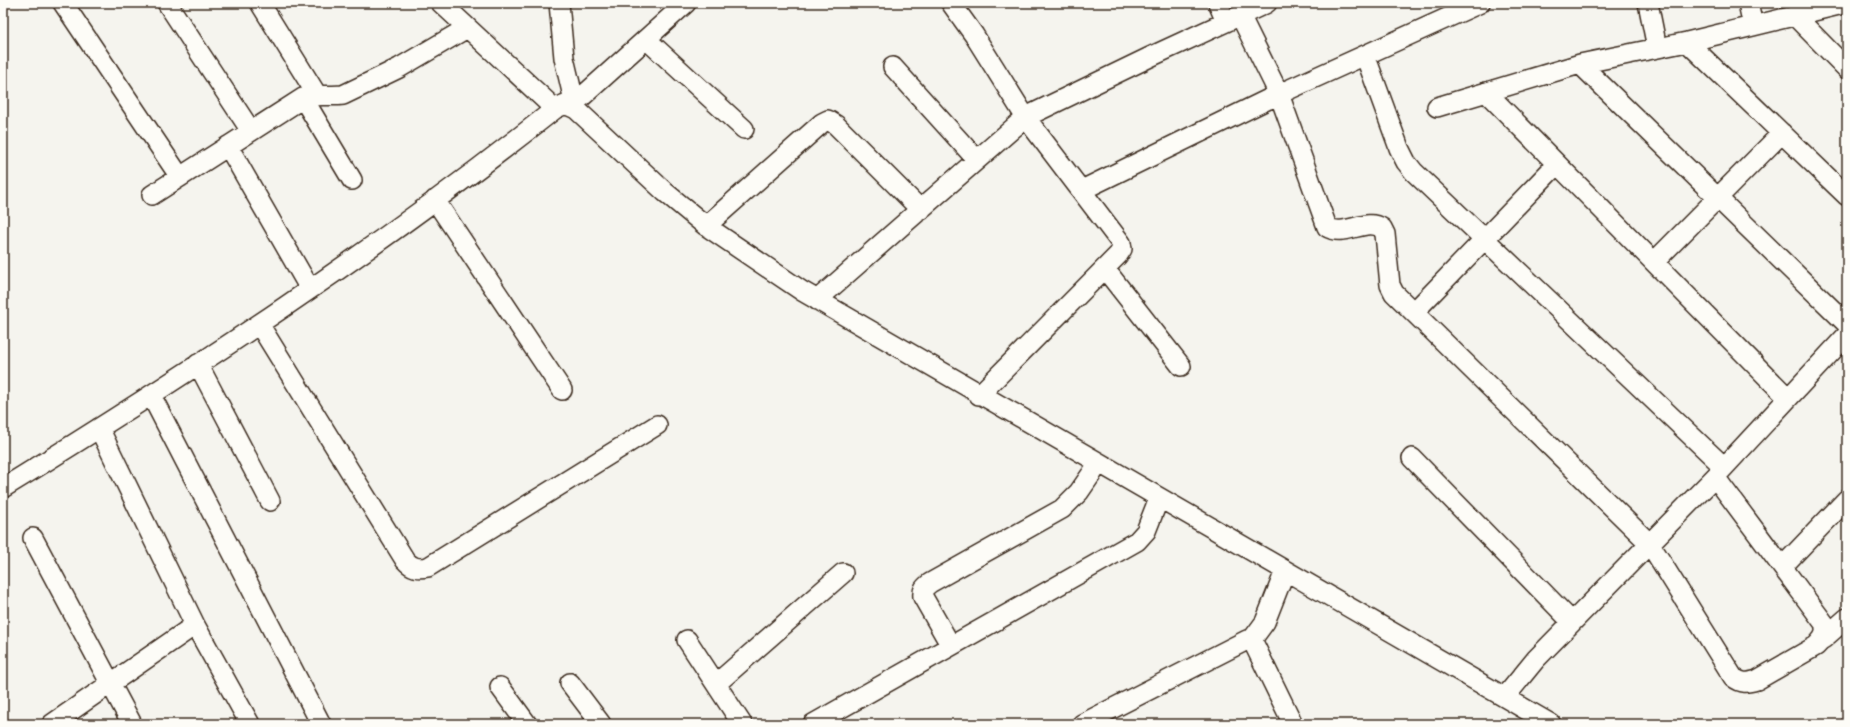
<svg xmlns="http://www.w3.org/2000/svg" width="1850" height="727" font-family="'Shantell Sans',sans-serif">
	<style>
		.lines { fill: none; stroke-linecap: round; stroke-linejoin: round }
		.minor-casing { stroke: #3b2a1e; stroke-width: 22 }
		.minor { stroke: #fdfcf7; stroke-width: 19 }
	</style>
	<rect width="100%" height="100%" fill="#f5f4ee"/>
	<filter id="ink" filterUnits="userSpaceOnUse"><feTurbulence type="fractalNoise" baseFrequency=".025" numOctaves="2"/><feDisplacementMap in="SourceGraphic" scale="8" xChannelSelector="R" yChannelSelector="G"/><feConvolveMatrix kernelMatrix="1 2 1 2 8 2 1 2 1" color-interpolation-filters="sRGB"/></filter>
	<g filter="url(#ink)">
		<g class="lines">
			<g class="minor-casing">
				<path id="minor" d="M63 3 180 177
					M167 3 251 131
					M260 3 317 95
					M441 3 555 109
					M559 3 564 58 576 109
					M951 3 974 35 1026 118 1121 243 1122 249 1118 255 979 395
					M1218 3 1226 22
					M1648 3 1657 48
					M1748 3 1753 26
					M1240 15 1279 94 1327 227C1344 238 1366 217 1382 228L1385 234 1390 285 1394 293 1650 544 1733 677C1742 684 1747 683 1757 680L1816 646C1824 638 1827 633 1824 623L1715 477
					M1794 15 1847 69
					M646 39 744 129
					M1687 42 1847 196
					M1365 55 1399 148 1406 162 1414 172 1724 467
					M1580 64 1847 324
					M893 67 977 160
					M1486 92 1788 398
					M303 98 352 180
					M575 103 686 3
					M1437 107 1580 64 1687 42 1847 3
					M228 146 310 289
					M1082 190 1279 94 1480 3
					M152 195 303 98C316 93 329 97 343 95L399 68 467 28
					M435 200 562 390
					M706 226 822 123 828 120 836 125 921 210
					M1654 262 1782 133
					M1105 269 1181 366
					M817 300 1018 124 1032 114 1150 57 1267 3
					M1414 312 1557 164
					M259 324 405 560C412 568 418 569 428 567L657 425
					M198 364 270 501
					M151 395 321 724
					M99 428 195 625 250 724
					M1412 458 1572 622
					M3 488C193 371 380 248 555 109L565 104 576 109 665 192 706 226 802 291 1551 724
					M33 538 132 724
					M1783 566 1847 499
					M1823 639 1847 618
					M687 640 742 724
					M1251 641 1265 622 1285 571
					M951 646 923 597C922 589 925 587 930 583L1062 509 1079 492 1099 463
					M570 683 601 724
					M716 684 843 573
					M500 687 527 724
					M1505 697 1536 659 1715 477 1847 335
					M52 724 195 625
					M813 724 1137 541 1146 531 1159 498
					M1082 724 1247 640 1251 641 1254 644 1293 724"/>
			</g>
			<use href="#minor" class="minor"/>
		</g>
	</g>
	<rect width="1850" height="727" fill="none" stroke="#fdfcf7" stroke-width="16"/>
	<rect x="8" y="8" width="1834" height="711" fill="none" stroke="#3b2a1e" stroke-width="1.5" filter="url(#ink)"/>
</svg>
